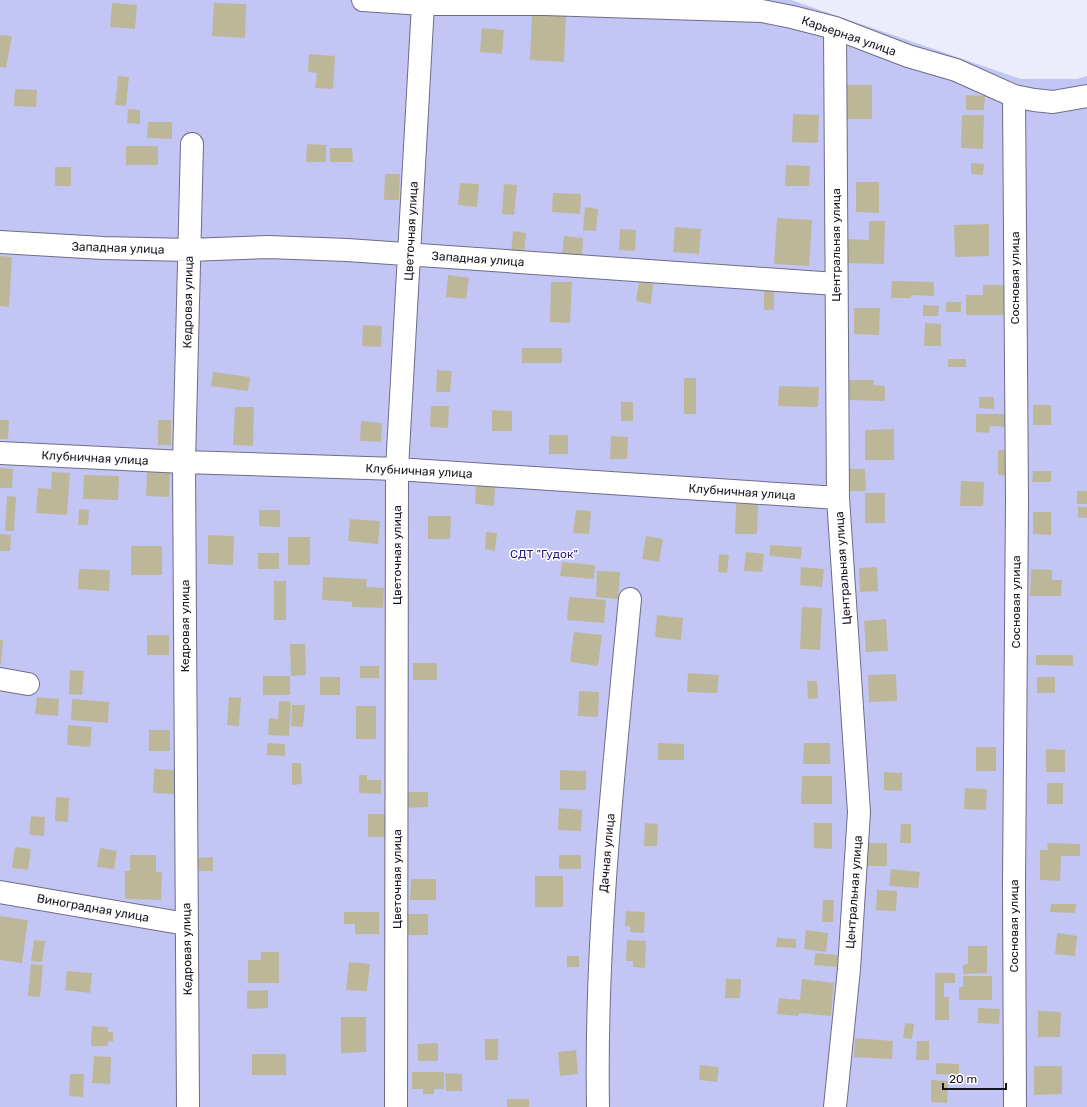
<svg xmlns="http://www.w3.org/2000/svg" width="1087" height="1107" font-family="Rubik,sans-serif">
	<style>
		.green { fill: #c3c6f5 }
		.building { fill: #bdb799 }
		.lines { fill: none; stroke-linecap: round; stroke-linejoin: round }
		.minor-casing { stroke: #6c6d88; stroke-width: 24 }
		.minor { stroke: #fff; stroke-width: 22 }
		.labels { text-anchor: middle; dominant-baseline: central; stroke-width: 3; stroke-linejoin: round; paint-order: stroke }
		.street-label { font-size: 12px; fill: #161620; stroke: #fff }
		.park-label { font-size: 12px; fill: #2d1b7b; stroke: #fff }
	</style>
	<rect width="100%" height="100%" fill="#ecedfa"/>
	<path class="green" d="M0 0H791L1021 79H1077L1087 76V1107H0Z"/>
	<path class="building" d="M112 3 137 5 135 29 110 27Z
		M214 3 246 4 245 38 212 36Z
		M532 14 566 16 564 62 530 60Z
		M482 28 504 30 502 54 480 52Z
		M0 35 12 36 6 68 0 67Z
		M309 54 335 56 333 89 315 88 317 73 308 72Z
		M118 76 129 77 126 106 115 105Z
		M844 85H872V119H844Z
		M15 89 37 90 36 107 14 106Z
		M966 95 985 96 984 110H966Z
		M128 109 140 110V124L127 123Z
		M793 114 819 115 818 143 792 142Z
		M962 115H984L983 149 961 148Z
		M148 122H172V139L147 138Z
		M307 144 326 145V162H306Z
		M126 146H158V165H126Z
		M330 148H352L353 162H330Z
		M971 163 984 164 983 175 971 174Z
		M786 165 810 166 809 186H785Z
		M55 167H71V186H55Z
		M385 174H400L399 200H384Z
		M856 182H879V213L856 212Z
		M460 183 479 184 477 207 458 205Z
		M504 184 517 185 514 215 502 214Z
		M553 193 581 194 580 214 552 212Z
		M585 207 598 209 596 231 583 230Z
		M777 218 812 220 809 266 774 264Z
		M869 221H885L884 264 845 263V239L869 240Z
		M989 224V256L955 257 954 225Z
		M675 227 701 229 699 254 673 252Z
		M620 229 636 230 635 251 619 250Z
		M513 231 526 233 524 255 511 254Z
		M564 236 583 238 582 257 562 255Z
		M0 256 12 257 9 307 0 306Z
		M448 275 469 278 466 299 446 297Z
		M892 281 934 282V296L911 295V298H891Z
		M551 282H572L570 323 550 322Z
		M639 282 653 284 651 304 636 301Z
		M983 285H1004V315H966V295H983Z
		M764 289H774V310H764Z
		M946 302H961V312H946Z
		M923 305 939 306 938 316H923Z
		M854 308H880L879 335 854 334Z
		M925 323 941 324V346H924Z
		M363 325 382 326 381 347 362 346Z
		M522 348H562V363H522Z
		M948 359H966V367H948Z
		M437 370 452 371 450 392H436Z
		M213 372 250 377 248 391 211 386Z
		M684 378H696V414H684Z
		M847 380H874V385L885 386V401L847 400Z
		M779 386 819 387 818 407 778 406Z
		M979 397H994V409L979 408Z
		M621 402H633V421H621Z
		M1033 405H1051V425H1033Z
		M431 406H449L448 428 430 427Z
		M235 407H254L253 446 233 445Z
		M492 410 512 411V431H492Z
		M976 414H1008L1007 427 990 426 989 433 976 432Z
		M0 420H9L8 439H0Z
		M158 420H171V445H158Z
		M361 421 382 423 381 442 360 441Z
		M894 429V460H865V430Z
		M549 435H568V454H549Z
		M611 436 628 437 627 459H610Z
		M998 450H1011L1010 475H998Z
		M0 468 13 469 12 488H0Z
		M849 469H865L866 491H849Z
		M1033 471H1051V482H1032Z
		M52 472 70 473 67 515 36 513 38 488 51 489Z
		M147 472 170 473 169 497 146 496Z
		M84 475 119 476 118 500 83 499Z
		M961 481 984 482 983 506H960Z
		M476 485 495 487 494 506 475 504Z
		M1077 491H1087V504H1077Z
		M865 493H885V523H865Z
		M7 496 16 497 14 531H5Z
		M736 504H758L757 534H735Z
		M1078 507H1087V518L1078 517Z
		M79 509 89 510 88 525H78Z
		M259 510H280V527L259 526Z
		M576 510 591 511 589 534 573 533Z
		M1033 512H1051V535L1033 534Z
		M428 516H451L450 539H428Z
		M350 519 380 521 378 544 348 541Z
		M486 532 497 533 495 551 485 549Z
		M0 534 11 535 10 551H0Z
		M208 535 234 536 233 565 208 564Z
		M646 536 663 539 659 562 642 559Z
		M288 537H310V565H288Z
		M770 545 802 547 801 559 770 556Z
		M131 546H162V575H131Z
		M746 552 764 554 762 572 744 571Z
		M258 553H279V569H258Z
		M719 554 729 555 727 573 718 572Z
		M562 562 595 565 594 579 560 576Z
		M801 567 824 569 822 587 800 585Z
		M877 567 878 591 860 592 859 568Z
		M79 569 110 570 109 591 78 589Z
		M1031 569 1052 570V580H1062L1061 596H1030Z
		M597 571 620 572 618 599 596 597Z
		M323 577 367 579 366 587 384 588 383 608 352 607V602L322 600Z
		M274 581H286V620H274Z
		M569 597 606 600 604 623 567 620Z
		M802 607 822 608 820 650 800 649Z
		M657 615 683 618 681 640 655 637Z
		M886 619 888 651 866 652 864 621Z
		M574 632 602 635 598 666 570 662Z
		M147 635H169V655H147Z
		M0 640H3L1 664H0Z
		M290 644H305L306 675 291 676Z
		M1036 655H1073V666L1036 665Z
		M413 663H437V680H413Z
		M360 666H379V678H360Z
		M70 670 84 671 82 695 69 694Z
		M688 673 719 675 717 693 687 692Z
		M896 674 897 701 869 702 868 675Z
		M263 676H290V695H263Z
		M320 677H340V695H320Z
		M1037 677H1055V693H1037Z
		M807 681H817L818 698 808 699Z
		M579 691 599 692 598 717 578 716Z
		M37 697 59 699 58 716 35 714Z
		M229 697 241 698 239 726 227 725Z
		M72 699 109 702 108 723 71 720Z
		M279 701 291 702 289 736 268 735 269 718 278 719Z
		M292 705H305L303 727 291 726Z
		M356 706H376V739H356Z
		M68 725 92 727 90 747 67 745Z
		M149 730H170V751H149Z
		M267 743 285 744V756L267 755Z
		M658 743 684 744V760H658Z
		M804 743H830V764H803Z
		M976 747H996V771H976Z
		M1046 749 1065 750V772H1046Z
		M292 763H301L302 784 292 785Z
		M154 769 175 770V794L153 793Z
		M560 770 586 771V790H560Z
		M884 772 902 773V791L884 790Z
		M359 775H367V780H381V794L359 793Z
		M802 776H832V804H801Z
		M1047 783H1063V804H1047Z
		M965 788 987 789 986 810 964 809Z
		M404 792H428V807L404 808Z
		M56 797 69 798 68 822 55 821Z
		M559 808 582 810 581 831 558 830Z
		M368 814H386V837H368Z
		M31 816 45 817 44 836 29 835Z
		M645 823 658 824 657 846H644Z
		M814 823H832V849L814 848Z
		M901 824H911V843H900Z
		M867 843H887V866H867Z
		M1047 843 1080 844V856H1061L1060 881 1040 880V850H1048Z
		M15 847 31 849 28 870 12 868Z
		M100 848 117 851 114 869 97 867Z
		M130 855H156V872H162L161 900 125 899V871H130Z
		M559 855H581V869H559Z
		M213 857V871H199L198 858Z
		M891 869 920 872 918 888 889 886Z
		M535 876H563V907H535Z
		M411 879H436V900H410Z
		M877 890 897 891 896 911 876 910Z
		M823 900H834L833 922H822Z
		M1051 904H1076L1075 913 1050 912Z
		M626 911 645 912 644 933 630 932V926H625Z
		M344 912H379V934H355V924H344Z
		M404 914H428V935H404Z
		M0 916 28 920 22 963 0 960Z
		M806 930 828 933 826 952 804 949Z
		M1057 933 1077 936 1075 956 1055 954Z
		M777 938 796 939V948L776 947Z
		M34 940 45 941 42 962 31 961Z
		M627 940 646 941 645 968 633 967V961H626Z
		M968 946H987V973L963 974V965L968 964Z
		M261 952H279V983H248V960H261Z
		M815 953 838 955 837 967 814 965Z
		M567 956H579V967H567Z
		M349 962 370 964 367 991 346 990Z
		M31 964 43 965 40 997 28 996Z
		M67 971 92 973 90 993 65 990Z
		M935 973H955V983H944V997H949V1020H935Z
		M963 976H992V1000H959V987H963Z
		M726 979H741L740 998H725Z
		M802 979 834 983 831 1016 799 1013 798 1016 777 1014 779 998 800 1000Z
		M268 990V1008L247 1009V991Z
		M978 1008 1000 1009 999 1024 978 1023Z
		M1038 1011 1061 1012 1060 1037H1038Z
		M341 1017H366V1052L341 1053Z
		M905 1023 914 1024 912 1039 903 1038Z
		M92 1026 108 1027V1032H113V1042L108 1041V1046H91Z
		M855 1038 893 1041 892 1059 854 1057Z
		M485 1039H498V1060H485Z
		M917 1041H929V1060H916Z
		M438 1043V1061H418V1044Z
		M576 1050 578 1074 560 1076 558 1052Z
		M252 1054H286V1075H252Z
		M94 1056 111 1057 110 1084 92 1083Z
		M936 1063 959 1064V1075L936 1074Z
		M700 1065 719 1067 717 1082 699 1080Z
		M1034 1066H1062V1094L1034 1095Z
		M412 1072H444V1089H434V1094H423V1089H412Z
		M445 1073 462 1074V1091H446Z
		M70 1074H84L83 1097 69 1096Z
		M931 1080 948 1081 947 1103 931 1102Z
		M507 1099H529V1107H507Z"/>
	<g class="lines">
		<g class="minor-casing">
			<path id="minor" d="M363 0 423 4H545L762 11 792 17 835 28 908 56 956 70 1014 96 1034 100 1053 102 1087 96
				M835 28 838 498 859 812 849 969 835 1107
				M1014 96 1017 501 1014 885 1015 1107
				M0 242 103 248 189 250 268 247 347 250 836 284
				M0 453 184 462 397 469 838 498
				M0 679 28 684
				M0 892 186 924
				M188 1107 184 462 192 144
				M396 1107 397 469 423 4
				M598 1107C595 937 614 768 630 599"/>
		</g>
		<use href="#minor" class="minor"/>
	</g>
	<g class="labels">
		<g class="street-label">
			<text transform="translate(849 36) rotate(19)">Карьерная улица</text>
			<text transform="translate(411 231) rotate(-87)">Цветочная улица</text>
			<text transform="translate(836 245) rotate(-90)">Центральная улица</text>
			<text transform="translate(118 248) rotate(2)">Западная улица</text>
			<text transform="translate(478 259) rotate(4)">Западная улица</text>
			<text transform="translate(1015 278) rotate(-90)">Сосновая улица</text>
			<text transform="translate(188 302) rotate(-89)">Кедровая улица</text>
			<text transform="translate(95 458) rotate(3)">Клубничная улица</text>
			<text transform="translate(419 471) rotate(3)">Клубничная улица</text>
			<text transform="translate(742 492) rotate(4)">Клубничная улица</text>
			<text transform="translate(397 555) rotate(-90)">Цветочная улица</text>
			<text transform="translate(843 568) rotate(-94)">Центральная улица</text>
			<text transform="translate(1016 602) rotate(-90)">Сосновая улица</text>
			<text transform="translate(185 626) rotate(-90)">Кедровая улица</text>
			<text transform="translate(607 853) rotate(-85)">Дачная улица</text>
			<text transform="translate(397 879) rotate(-90)">Цветочная улица</text>
			<text transform="translate(854 892) rotate(-86)">Центральная улица</text>
			<text transform="translate(93 908) rotate(10)">Виноградная улица</text>
			<text transform="translate(1014 926) rotate(-90)">Сосновая улица</text>
			<text transform="translate(187 949) rotate(-91)">Кедровая улица</text>
		</g>
		<g class="park-label">
			<text x="544" y="554">СДТ "Гудок"</text>
		</g>
	</g>
	<path d="M943 1083v6h63v-6" fill="none" stroke="#161620" stroke-width="2"/>
	<text x="949" y="1083" font-size="12" fill="#161620" stroke="#ffffff" stroke-width="3" paint-order="stroke">20 m</text>
</svg>
